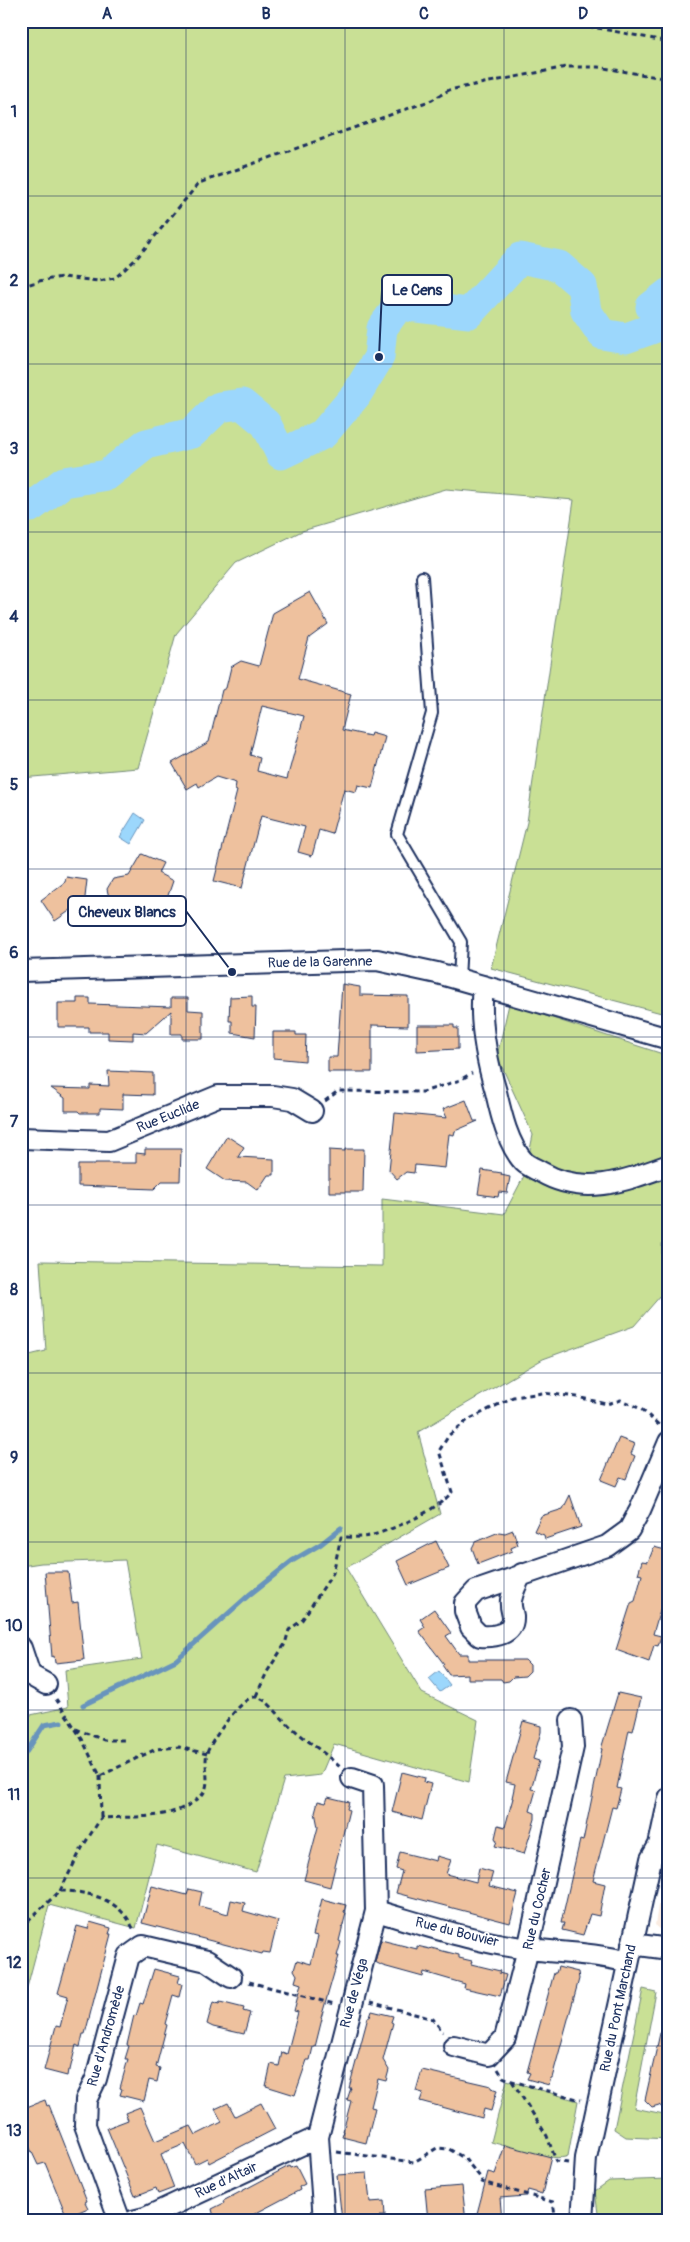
<svg xmlns="http://www.w3.org/2000/svg" width="690" height="2242" font-family="Pangolin,sans-serif">
	<style>
		.built { fill: #faece2 }
		.green { fill: #c9e095; stroke: #72887a }
		.water { fill: #9cd7fc; stroke: #6894bd }
		.lines { fill: none; stroke-linecap: round; stroke-linejoin: round }
		.stream { stroke: #6894bd; stroke-width: 5 }
		.river { stroke: #9cd7fc; stroke-width: 31 }
		.building { fill: #eec19e; stroke: #1b2f5e; fill-rule: evenodd }
		.lane-casing { stroke: #1b2f5e; stroke-width: 14 }
		.street-casing { stroke: #1b2f5e; stroke-width: 24 }
		.path { stroke: #1b2f5e; stroke-width: 3; stroke-dasharray: 5 4; stroke-linecap: butt }
		.lane { stroke: #fff; stroke-width: 10 }
		.street { stroke: #fff; stroke-width: 20 }
		.grid { fill: none; stroke: #1b2f5e; stroke-width: 1; stroke-opacity: 0.55 }
		.labels { text-anchor: middle; dominant-baseline: central; stroke-width: 4; stroke-linejoin: round; paint-order: stroke }
		.street-label { font-size: 14px; fill: #1b2f5e; stroke: #fff }
		.leader { fill: none; stroke: #1b2f5e; stroke-width: 2 }
		.callout-dot { fill: #1b2f5e; stroke: #fff; stroke-width: 2 }
		.callout { fill: #fff; stroke: #1b2f5e; stroke-width: 2 }
		.callout-label { font-size: 15px; text-anchor: middle; font-weight: bold; fill: #1b2f5e }
		.neatline { fill: none; stroke: #1b2f5e; stroke-width: 2 }
		.grid-label { font-size: 16px; text-anchor: middle; font-weight: bold; fill: #1b2f5e }
	</style>
	<rect width="100%" height="100%" fill="#fff"/>
	<filter id="ink" filterUnits="userSpaceOnUse"><feTurbulence type="fractalNoise" baseFrequency=".02" numOctaves="2"/><feDisplacementMap in="SourceGraphic" scale="10" xChannelSelector="R" yChannelSelector="G"/><feConvolveMatrix kernelMatrix="1 2 1 2 8 2 1 2 1" color-interpolation-filters="sRGB"/></filter>
	<g filter="url(#ink)">
		<path class="built" d="M658 1905 669 1906V1935L666 1934 655 1925Z"/>
		<path class="green" d="M21 21H669V1015L491 968 527 822 574 500 446 489 302 531 236 563 176 634 138 768 21 778Z
			M509 1004 669 1056V1226L662 1244V1294L634 1326 543 1359 418 1432 440 1514 346 1568 422 1693 478 1720 469 1782 334 1744 321 1775 284 1779 256 1872 157 1845 136 1928 49 1905 21 2010V1717L68 1707 65 1670 142 1659 125 1560 41 1563 21 1566V1357L46 1351 40 1261 382 1266V1199L504 1214 525 1174 533 1135 497 1056Z
			M643 1989 656 1992 634 2108 669 2115V2139L626 2137 614 2129Z
			M507 2080 578 2101 568 2156C554 2163 507 2146 491 2142Z
			M669 2179V2221H599L595 2191 609 2181Z"/>
		<path class="water" d="M135 813 145 820 131 844 120 837Z
			M439 1671 450 1685 440 1692 429 1679Z"/>
		<g class="lines">
			<path class="stream" d="M83 1705 176 1660 249 1595 292 1561 321 1544 341 1528
				M21 1760 44 1725 61 1722"/>
			<path class="river" d="M21 505 31 507 64 482 107 475 146 444 192 433 219 407 242 404 266 424 281 454 323 434 356 395 379 357 382 328 399 305 469 313 520 258 559 266 582 286 586 311 602 334 626 338 654 328 661 319 651 307 669 293"/>
		</g>
		<path class="building" d="M310 592 328 624 309 638 298 679 351 694 342 730 370 736 371 733 385 737 372 788 358 785 356 792 344 789 332 834 319 830 312 856 298 852 305 827 261 816 242 888 214 881 237 791 235 790 236 783 216 777 199 787 197 783 187 789 172 763 209 742 222 690 226 688 231 667 241 661 259 666 273 613ZM262 706 304 716 287 779 257 771 260 758 250 755Z
			M142 854 163 863 158 873 173 881 164 907 151 900 121 907 120 904 111 906 107 889 113 879 129 876Z
			M66 877 87 880 84 906 78 905 55 921 41 900 65 882Z
			M342 984 360 987V995L408 996V1026L372 1025V1072H328V1057H337Z
			M252 996V1007H256L255 1037 232 1033V1021H229L230 997Z
			M77 998H90V1004L171 1007V998H188V1010L203 1011V1039H182V1034H171V1011L146 1033 133 1032V1040L108 1039V1032H89V1027H58V1003H77Z
			M417 1025H454V1028H458V1049L417 1051Z
			M273 1032H296V1035H306L305 1061 273 1058Z
			M108 1071 153 1073V1095L123 1094V1109L100 1108V1113H80L78 1111H65V1098L51 1088 90 1089V1085L109 1086Z
			M466 1100 474 1121H478L455 1131 454 1135 449 1134 445 1168 415 1165 414 1173 406 1172 397 1179 389 1170 395 1113 447 1118 443 1109Z
			M227 1136 244 1147 238 1157 274 1159V1175H268L258 1190 247 1182 225 1181 207 1169Z
			M145 1149H181L180 1181H162L154 1189 78 1186V1165H95V1163H136V1153L145 1154Z
			M345 1149H364L363 1192H329V1150L345 1151Z
			M482 1170 502 1173 501 1175 510 1177 507 1193 499 1192 498 1197 478 1194Z
			M619 1438 635 1444 631 1454 635 1456 626 1479 620 1477 616 1486 601 1480Z
			M570 1495 581 1527 545 1539 544 1535 534 1531 541 1516 563 1509Z
			M513 1530 518 1545 511 1548 512 1551 478 1564 472 1548 475 1542 499 1532 505 1533Z
			M436 1541 449 1568 408 1585 397 1561Z
			M654 1547 669 1551V1605L662 1603 653 1634 661 1636 658 1646 654 1645 649 1662 616 1650 631 1603 635 1601 642 1575 638 1574 642 1561 648 1562Z
			M45 1572H68L72 1603 78 1602 84 1660 55 1663 54 1656 52 1657Z
			M434 1609 451 1633 446 1636 459 1654H468V1660H525L530 1665V1671L525 1676 513 1677 509 1681 503 1682 501 1679H468V1674L449 1675 442 1665 444 1664 419 1631 425 1627 420 1619Z
			M618 1693 641 1698 633 1731 629 1730 617 1788 621 1789 616 1808 612 1807 593 1881 605 1884 599 1916 590 1914 583 1935 562 1930 564 1923H561L580 1840 583 1841 602 1749H601Z
			M523 1721 541 1726V1732L533 1759 539 1761 531 1789 536 1790 530 1811 535 1813V1819L524 1854 495 1846 497 1841 495 1838 498 1825 505 1827 513 1798H512L515 1784 506 1782Z
			M402 1772 425 1778 424 1782 431 1784 422 1820 392 1812Z
			M328 1797 349 1802 347 1809 349 1810 330 1887 304 1880 318 1827 315 1812 318 1801 326 1803Z
			M400 1852 436 1861 437 1856 451 1860 446 1874 476 1882 479 1868 493 1872 489 1886 518 1893 510 1923 396 1893 402 1871 396 1869Z
			M152 1886 187 1895 189 1889 202 1892 199 1906 228 1914 231 1900 245 1903 243 1911 278 1921 270 1953 263 1952 262 1954 142 1923Z
			M322 1899 346 1905 344 1912 346 1913 339 1941 341 1942 337 1956H339L321 2018 322 2019 315 2047H313L310 2060H307L295 2095 266 2086 271 2064 279 2066 282 2052 287 2054 298 2012 294 2011 301 1984 295 1982 297 1975 294 1970 297 1960 311 1964 318 1936 313 1935Z
			M90 1922 111 1928 109 1934H111L85 2034H83L80 2047 76 2045 70 2070H68L67 2076 44 2070 56 2026 60 2027 68 1996 58 1993 77 1926 88 1929Z
			M381 1940 417 1949V1946L430 1949 431 1948 459 1955V1958L472 1961 471 1964 500 1971 499 1973 506 1975 500 1996 464 1988 465 1984 424 1972 423 1977 383 1966 375 1962Z
			M558 1967 578 1972 579 1979 552 2078H551L549 2085 527 2079 530 2073 527 2072 554 1973H556Z
			M154 1969 180 1976 178 1983 182 1984 179 1997 173 1995 165 2024 167 2025 156 2067 160 2068 157 2082 149 2080 144 2101 120 2095 122 2089 120 2088 128 2059H125L129 2046 127 2045 134 2015 136 2016 140 2003 143 2004Z
			M213 2002 219 2004 220 2002 244 2008 243 2011 250 2013 244 2034 213 2027 207 2024Z
			M372 2011 393 2016 391 2022 393 2023 383 2060 389 2070 386 2081 378 2079 371 2107 375 2108 366 2143 342 2137 344 2131H343L351 2101 347 2100 351 2088H349L368 2017H370Z
			M663 2020 669 2021V2113L659 2105 652 2107 645 2100Z
			M422 2070 491 2086V2088L497 2090 491 2111 484 2109 482 2118 420 2101 423 2093 416 2091Z
			M45 2100 47 2106 49 2105 87 2201 85 2202 88 2208 67 2217 45 2163 38 2165 21 2129V2116L27 2114 24 2108Z
			M228 2103 235 2116 261 2103 275 2129 209 2163 207 2158 195 2164 185 2144 161 2154 174 2188 158 2194 156 2188 135 2196 107 2128 128 2120 125 2113 140 2107 155 2141 191 2126 196 2135 222 2122 215 2109Z
			M505 2145 551 2157 542 2194 528 2190 526 2196 500 2198 502 2221H475L488 2172 495 2174Z
			M289 2166 290 2168 296 2166 305 2184 299 2187 300 2190 241 2221H215L212 2209 224 2203 223 2201Z
			M367 2173 370 2202 384 2201 385 2216H380V2221H342L337 2175Z
			M462 2186 466 2221H428L425 2189Z"/>
		<g class="lines">
			<g class="lane-casing">
				<path id="lane" d="M422 577 432 713 397 834 461 942 459 979"/>
			</g>
			<g class="street-casing">
				<path id="street" d="M21 971 377 960 437 973 669 1039
					M483 986C479 1021 486 1058 496 1092 501 1114 508 1145 524 1162 528 1166 536 1169 541 1172 584 1197 625 1181 669 1165
					M21 1138 109 1141 218 1096H273L292 1099 312 1111
					M522 1574C517 1582 513 1591 511 1600 510 1606 512 1611 513 1616 514 1635 494 1637 480 1636L471 1627 465 1611V1603L476 1591 607 1546 629 1530 640 1510 669 1442
					M21 1648 30 1675 46 1684
					M376 1911C425 1925 478 1943 529 1949 562 1953 595 1953 628 1962
					M632 1944 669 1949
					M454 2046 489 2055 505 2038 528 1949 573 1747 571 1720
					M120 2221 85 2125 86 2100 96 2079 129 1956 143 1946 207 1961 231 1977
					M133 2221 145 2218 318 2137
					M324 2221 318 2137 376 1911 373 1785 352 1778
					M582 2221 586 2158 651 1859 659 1845 669 1798"/>
			</g>
			<path class="path" d="M562 21 669 42
				M21 287 39 281 62 277 99 281 115 278 136 259 199 183 432 100 449 90 566 67H598L669 79
				M325 1101 338 1091 423 1092 460 1080 472 1073
				M256 1696 267 1672 285 1644 289 1630 302 1620 333 1573 341 1537C351 1537 363 1538 373 1535 397 1528 436 1511 452 1492L439 1451 449 1435 468 1420 513 1397 543 1393 577 1397 607 1404 621 1400 641 1409 660 1426
				M56 1699 82 1739 100 1776 156 1749 179 1747 207 1754
				M76 1729 104 1740H126
				M100 1776 101 1818
				M60 1891 83 1846 101 1818C134 1816 173 1821 200 1797 213 1786 203 1768 207 1753 210 1742 243 1695 255 1697 265 1698 273 1708 279 1715 297 1735 321 1749 340 1767
				M21 1927 60 1891C81 1891 108 1896 123 1913 128 1917 131 1925 134 1930
				M249 1982 334 2004
				M370 2002 433 2019 443 2032
				M498 2069 503 2077 512 2081 581 2100
				M512 2081 547 2136 556 2161 568 2163
				M337 2152 414 2162 437 2148 449 2149 464 2158 481 2178 482 2182 553 2202 556 2221
				M599 2218 631 2221"/>
			<use href="#lane" class="lane"/>
			<use href="#street" class="street"/>
		</g>
	</g>
	<path class="grid" d="M186 21V2221M345 21V2221M504 21V2221M21 196H669M21 364H669M21 532H669M21 700H669M21 869H669M21 1037H669M21 1205H669M21 1373H669M21 1542H669M21 1710H669M21 1878H669M21 2046H669"/>
	<g class="labels">
		<g class="street-label">
			<text transform="translate(320 962) rotate(-1)">Rue de la Garenne</text>
			<text transform="translate(168 1116) rotate(-22)">Rue Euclide</text>
			<text transform="translate(537 1909) rotate(-77)">Rue du Cocher</text>
			<text transform="translate(457 1932) rotate(14)">Rue du Bouvier</text>
			<text transform="translate(354 1993) rotate(-75)">Rue de Véga</text>
			<text transform="translate(618 2008) rotate(-78)">Rue du Pont Marchand</text>
			<text transform="translate(106 2036) rotate(-74)">Rue d'Andromède</text>
			<text transform="translate(226 2180) rotate(-25)">Rue d'Altair</text>
		</g>
	</g>
	<path class="leader" d="M379 357L382 290M232 972L186 911"/>
	<g class="callout-dot">
		<circle cx="379" cy="357" r="5"/>
		<circle cx="232" cy="972" r="5"/>
	</g>
	<g class="callout">
		<rect x="382" y="275" width="70" height="30" rx="5"/>
		<rect x="68" y="896" width="118" height="30" rx="5"/>
	</g>
	<g class="callout-label">
		<text x="417" y="295">Le Cens</text>
		<text x="127" y="917">Cheveux Blancs</text>
	</g>
	<rect width="690" height="2242" fill="none" stroke="#fff" stroke-width="55"/>
	<rect x="28" y="28" width="634" height="2186" class="neatline"/>
	<g class="grid-label">
		<text x="107" y="19">A</text>
		<text x="266" y="19">B</text>
		<text x="424" y="19">C</text>
		<text x="583" y="19">D</text>
		<text x="14" y="117">1</text>
		<text x="14" y="286">2</text>
		<text x="14" y="454">3</text>
		<text x="14" y="622">4</text>
		<text x="14" y="790">5</text>
		<text x="14" y="958">6</text>
		<text x="14" y="1127">7</text>
		<text x="14" y="1295">8</text>
		<text x="14" y="1463">9</text>
		<text x="14" y="1631">10</text>
		<text x="14" y="1800">11</text>
		<text x="14" y="1968">12</text>
		<text x="14" y="2136">13</text>
	</g>
</svg>
